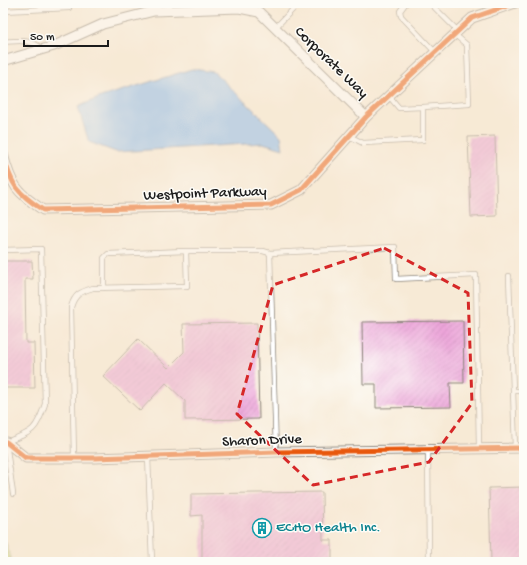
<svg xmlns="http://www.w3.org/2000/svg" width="527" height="565" font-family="'Gochi Hand',sans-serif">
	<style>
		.grass { fill: url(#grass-dots); stroke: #707849 }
		.water { fill: #81b7f0; stroke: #4e6a86 }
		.building { fill: url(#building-hatch) }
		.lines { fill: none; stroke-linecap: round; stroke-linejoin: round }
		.lane-casing { stroke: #8a8379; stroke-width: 6 }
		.street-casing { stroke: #8a8379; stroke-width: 11 }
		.lane { stroke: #fff; stroke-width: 4.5 }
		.street { stroke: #fff; stroke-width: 9 }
		.cycleway-casing { stroke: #fdfcf7; stroke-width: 8 }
		.cycleway { stroke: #e8590c; stroke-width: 5 }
		.marked { fill: none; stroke: #d62828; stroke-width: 3; stroke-dasharray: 8 5; stroke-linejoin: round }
		.labels { text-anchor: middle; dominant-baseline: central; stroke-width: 3; stroke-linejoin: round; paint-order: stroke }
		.street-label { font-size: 15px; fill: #1c1c1c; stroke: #fdfcf7 }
		.culture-label { font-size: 15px; fill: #0d838f; stroke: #fdfcf7; text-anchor: start }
	</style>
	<defs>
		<pattern id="grass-dots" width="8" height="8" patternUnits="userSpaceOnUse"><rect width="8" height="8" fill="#c5d476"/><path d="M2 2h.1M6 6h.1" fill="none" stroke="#a9b566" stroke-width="1.8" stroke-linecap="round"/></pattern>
		<pattern id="building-hatch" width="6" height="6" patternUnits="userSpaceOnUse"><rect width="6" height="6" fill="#eca4d9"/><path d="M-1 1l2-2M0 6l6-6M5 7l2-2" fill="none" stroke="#ca8dba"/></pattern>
	</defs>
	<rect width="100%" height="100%" fill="#fdfcf7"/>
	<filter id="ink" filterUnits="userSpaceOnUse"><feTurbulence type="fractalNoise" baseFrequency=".025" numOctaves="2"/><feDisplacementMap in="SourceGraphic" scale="8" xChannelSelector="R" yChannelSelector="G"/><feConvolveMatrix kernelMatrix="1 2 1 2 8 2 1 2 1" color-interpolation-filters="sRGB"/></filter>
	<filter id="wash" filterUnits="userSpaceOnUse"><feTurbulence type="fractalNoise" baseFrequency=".012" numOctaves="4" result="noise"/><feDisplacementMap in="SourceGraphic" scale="16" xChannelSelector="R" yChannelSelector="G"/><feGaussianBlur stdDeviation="0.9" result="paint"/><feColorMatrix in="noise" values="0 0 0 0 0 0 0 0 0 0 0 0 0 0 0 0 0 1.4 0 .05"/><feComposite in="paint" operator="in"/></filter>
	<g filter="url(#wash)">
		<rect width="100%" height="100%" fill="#f7ead6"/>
		<path class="grass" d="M3 535 12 562H3Z"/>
		<path class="water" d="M192 69 214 72 281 136 283 149 263 143 116 152 89 142 78 107 101 97Z"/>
		<g id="blocks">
			<path class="building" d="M495 136 497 216 471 217 468 137Z
				M3 261H32L33 279H25L26 343H34L35 388H3Z
				M463 321 464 383H450L451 407 376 408V384H363L362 322Z
				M257 323 259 419 185 420V401L166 383 140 411 103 376 138 339 168 368 184 352 183 324Z
				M524 487V562H491L489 488Z
				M322 492 323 540H332V562H202V515L191 516V494Z"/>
		</g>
	</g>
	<g filter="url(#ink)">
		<use href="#blocks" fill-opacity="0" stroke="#8a8379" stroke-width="1"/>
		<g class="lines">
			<g class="lane-casing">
				<path id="lane" d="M406 3 400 11 401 16 435 52
					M430 3 457 30
					M3 11 69 8
					M275 28 299 3
					M3 42C17 41 32 38 43 50
					M423 107 469 104 467 45 454 34
					M349 136 363 143 423 140V107L399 108 389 96
					M3 250 41 249 45 404C36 432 32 432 6 442
					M509 276 515 448
					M104 288V258L108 254 186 251
					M513 391H524
					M6 442 13 494
					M428 449 429 562
					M276 452 270 253 395 247 396 279 476 275 479 448
					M148 456 152 562
					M74 458 71 307C75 294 80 292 93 288L187 286 186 251H263L270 253"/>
			</g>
			<g class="street-casing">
				<path id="street" d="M3 61 54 46 103 24 154 11 239 8 259 12 366 117
					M3 154C11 185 17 193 43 210L271 205 301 190 366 117 472 18 515 3
					M6 442 26 458H94L276 452 524 448"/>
			</g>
			<use href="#lane" class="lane"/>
			<use href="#street" class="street"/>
			<g class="cycleway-casing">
				<path id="cycleway" d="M3 154C11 185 17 193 43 210L271 205 301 190 366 117 472 18 515 3
					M6 442 26 458H94L276 452 524 448"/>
			</g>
			<use href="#cycleway" class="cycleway"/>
		</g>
	</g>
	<path d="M0 0H527V565H0ZM384 248 468 293 472 403 429 462 313 485 237 414 273 285Z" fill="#f7ead6" fill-opacity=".55" fill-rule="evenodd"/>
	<path class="marked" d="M384 248 468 293 472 403 429 462 313 485 237 414 273 285Z"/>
	<defs>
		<g id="building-ring" transform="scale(1)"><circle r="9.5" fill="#fdfcf7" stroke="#0f9aa8" stroke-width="1.5"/><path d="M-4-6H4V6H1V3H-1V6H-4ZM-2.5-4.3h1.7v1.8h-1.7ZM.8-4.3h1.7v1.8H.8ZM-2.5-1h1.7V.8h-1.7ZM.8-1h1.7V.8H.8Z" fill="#0f9aa8"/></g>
	</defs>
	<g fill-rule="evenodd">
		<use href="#building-ring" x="262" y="528"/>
	</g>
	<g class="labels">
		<g class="street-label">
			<text transform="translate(331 63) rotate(44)">Corporate Way</text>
			<text transform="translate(205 194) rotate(-2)">Westpoint Parkway</text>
			<text transform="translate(262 441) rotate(-2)">Sharon Drive</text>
		</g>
		<g class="culture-label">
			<text x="276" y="528">ECHO Health Inc.</text>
		</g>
	</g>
	<rect width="527" height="565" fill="none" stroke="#fdfcf7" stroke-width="16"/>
	<path d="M24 40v6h84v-6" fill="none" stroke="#1c1c1c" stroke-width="2"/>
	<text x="30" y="40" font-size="12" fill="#1c1c1c" stroke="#fdfcf7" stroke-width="3" paint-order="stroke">50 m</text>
</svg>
